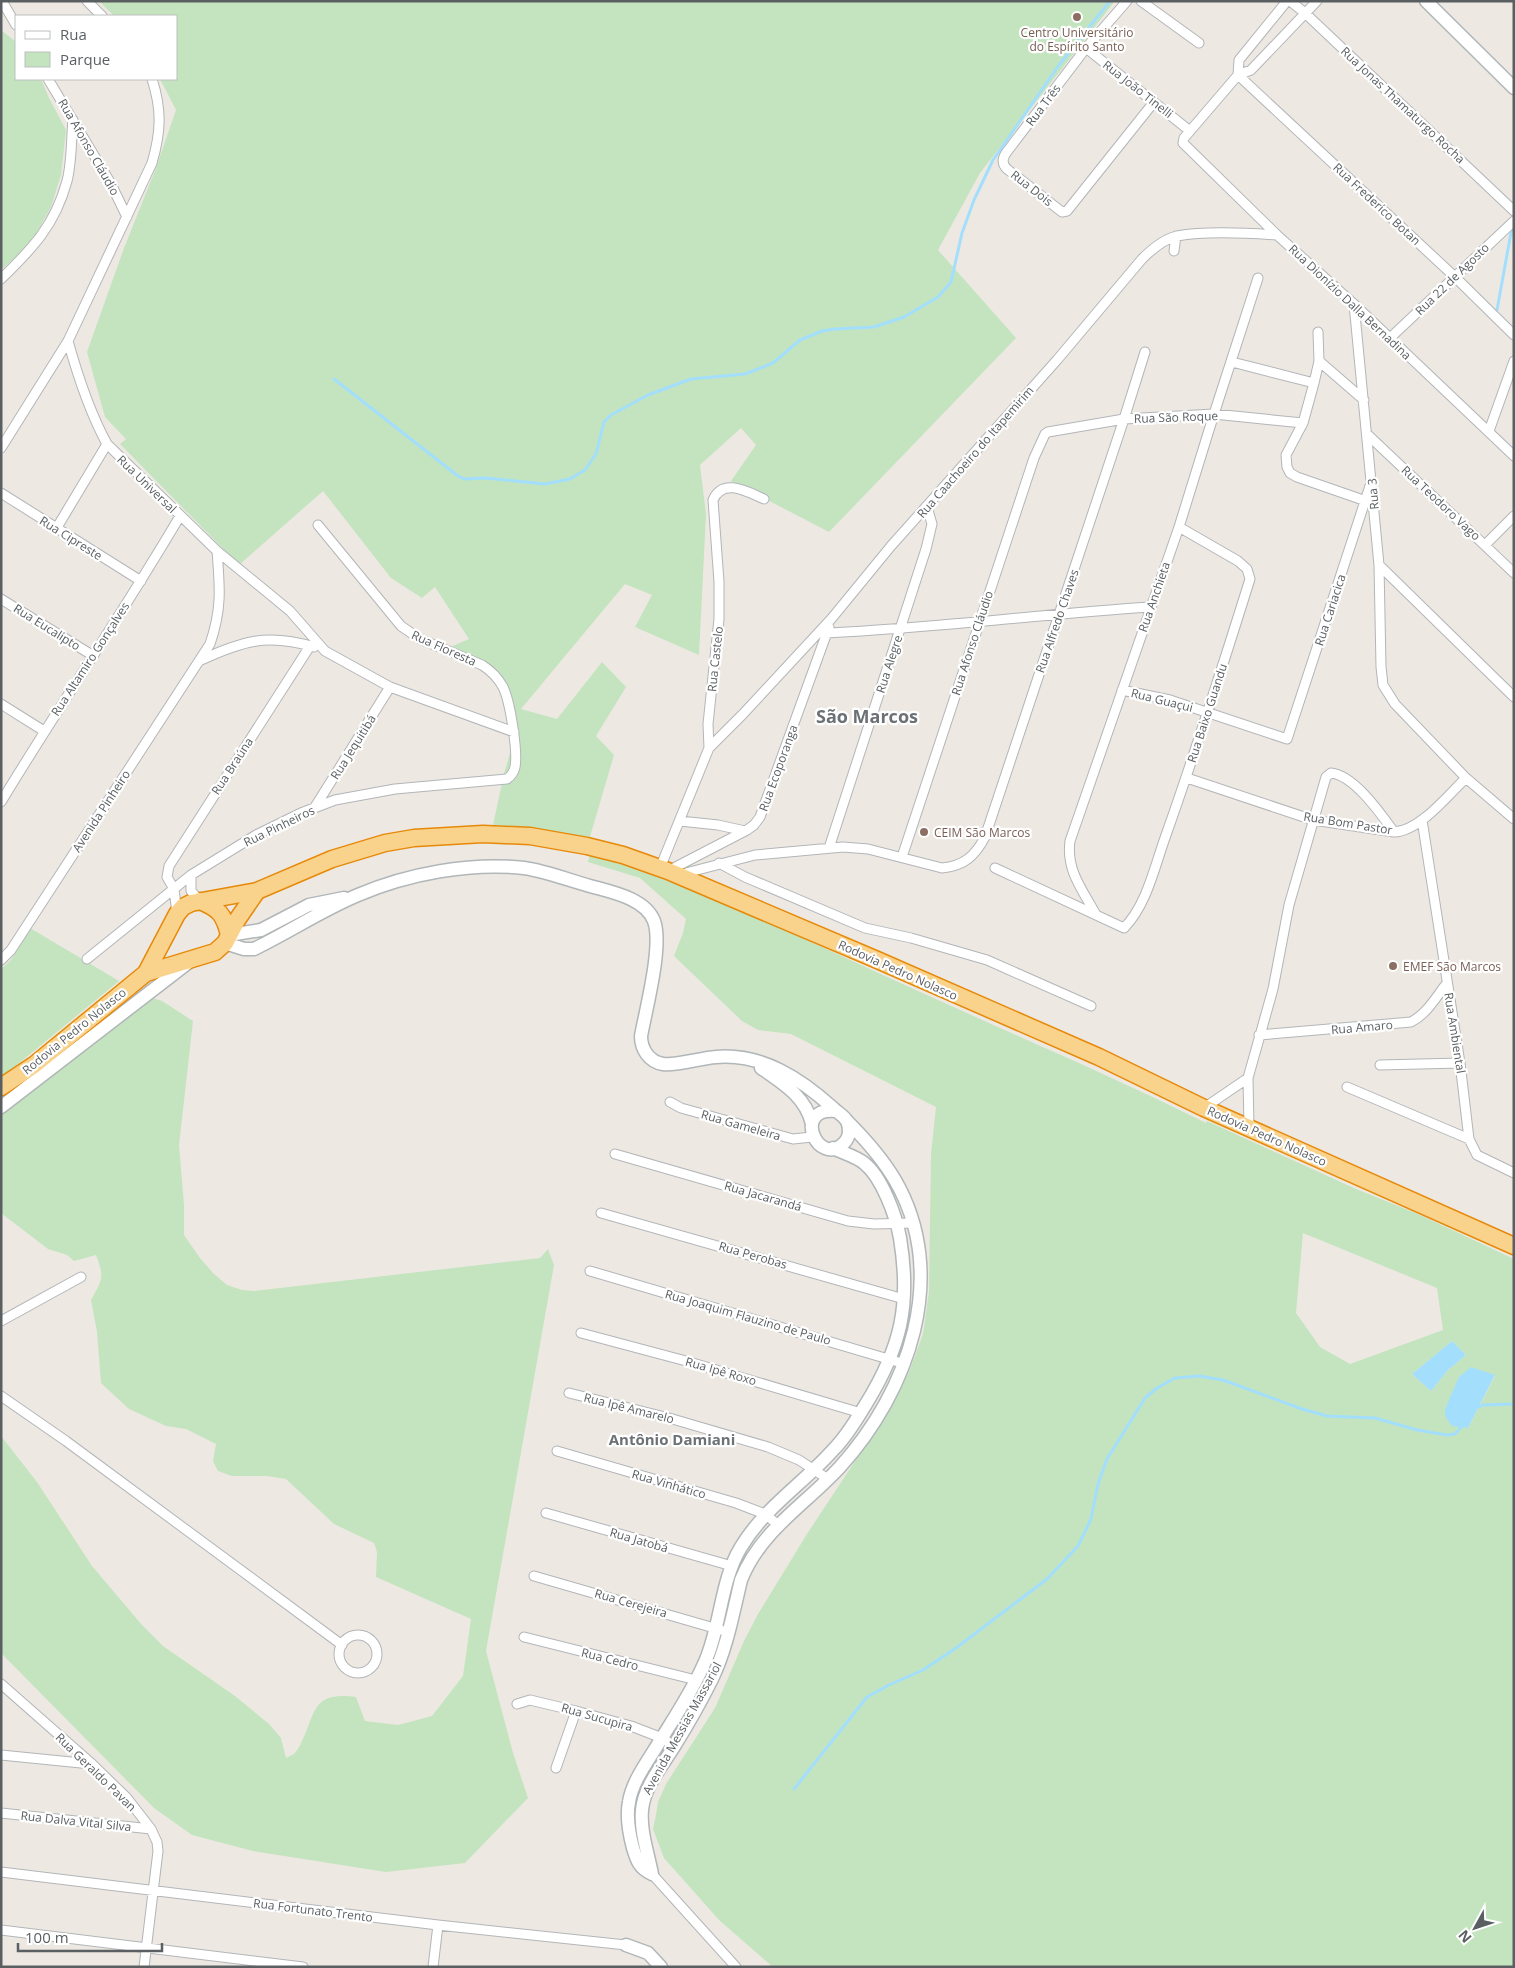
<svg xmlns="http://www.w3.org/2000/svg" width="1515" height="1968" font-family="'Open Sans',sans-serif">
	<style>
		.green { fill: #c3e4bf; fill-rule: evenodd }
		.water { fill: #a3dffc }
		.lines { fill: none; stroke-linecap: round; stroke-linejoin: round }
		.stream { stroke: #a3dffc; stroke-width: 3 }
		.street-casing { stroke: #b3b5b9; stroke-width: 11 }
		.secondary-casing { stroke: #b1b6b9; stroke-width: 15 }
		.highway-casing { stroke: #e78908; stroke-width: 19 }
		.street { stroke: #fff; stroke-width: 9 }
		.secondary { stroke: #fff; stroke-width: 12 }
		.highway { stroke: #f9d28c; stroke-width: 16 }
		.education-dot { fill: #8d6e63; stroke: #fff; stroke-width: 2 }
		.labels { text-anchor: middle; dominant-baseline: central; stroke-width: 4.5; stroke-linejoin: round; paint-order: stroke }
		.education-label { font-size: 12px; fill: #785e54; stroke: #fff; text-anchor: start }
		.street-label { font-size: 12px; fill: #5a5f62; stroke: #fff }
		.quarter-label { font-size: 15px; font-weight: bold; fill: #6b7174; stroke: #fff }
		.district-label { font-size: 18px; font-weight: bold; fill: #6b7174; stroke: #fff }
	</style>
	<rect width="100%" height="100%" fill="#ede9e2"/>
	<path class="green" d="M99 1H1115L980 173 938 250 1016 338 829 532 731 481 756 445 741 428 700 465 706 514 699 655 635 627 652 595 625 584 521 709 557 719 602 662 626 687 596 736 614 755 589 840 523 828 493 825 504 774 510 753 513 730 506 689 485 662 441 651 469 639 435 587 422 598 391 578 323 491 239 565 120 444 126 439 105 417 87 352 124 248 156 168 176 110 160 79H176V16H114Z
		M1 30 16 42V79H41L49 98 66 130 61 175 51 207 36 234 19 254 1 270Z
		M590 854C700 888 803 939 907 986 1007 1032 1108 1074 1206 1123L1207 1121 1356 1189 1418 1214 1514 1259V1967H773L719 1920 664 1858 653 1829 656 1815 658 1802 666 1784 715 1708 744 1641 758 1614 807 1534 890 1408 909 1372 923 1334 929 1292 931 1154 936 1107 791 1034 758 1030 742 1021 674 956 683 933 686 919 640 878 588 862ZM1303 1233 1437 1288 1443 1330 1350 1364 1320 1347 1296 1313ZM1452 1341 1466 1355 1448 1370 1431 1391 1412 1374ZM1495 1376 1468 1428 1445 1409 1460 1377Z
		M30 928 119 981 1 1078V969L11 960Z
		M150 997 162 1001 193 1021 179 1145 184 1205V1235L200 1258 213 1273 227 1285 242 1290 254 1291 540 1258 548 1249 554 1265 486 1651 513 1753 528 1798 465 1863 386 1872 253 1851 192 1835 154 1808 1 1653V1436L37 1482 92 1566 142 1625 163 1646 235 1696 269 1724 281 1738 286 1758 294 1754 298 1749C317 1716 308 1691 356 1697L365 1721 398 1725 432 1716 463 1676 471 1619 376 1577 377 1552 374 1543 334 1524 286 1479 267 1476H232L218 1471 213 1461 216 1444 186 1429 166 1426 129 1409 101 1383 97 1332 91 1300C102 1280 105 1278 96 1255L74 1261 67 1255 48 1249 1 1213V1101Z"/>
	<path class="water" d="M1452 1341 1466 1355 1448 1370 1431 1391 1412 1374Z
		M1471 1367 1495 1375 1468 1428 1452 1426 1445 1416V1409L1459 1377Z"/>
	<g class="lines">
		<path class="stream" d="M1497 310 1512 227
			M334 379 458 476 464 479 486 478 545 484 570 479 585 470 596 454 604 422 611 415 648 395 691 379 745 374 773 363 800 340 822 331 835 329 874 327 904 317 938 297 951 282 962 233 974 200 993 160 1059 65 1110 1
			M1479 1407 1483 1405 1514 1404
			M794 1789 867 1697 889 1685 923 1670 956 1648 1047 1579 1078 1546 1091 1519 1098 1484 1107 1459 1145 1398 1157 1388 1175 1378 1199 1376 1223 1380 1302 1409 1327 1416 1375 1418 1417 1430 1447 1435 1455 1434 1463 1425"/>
		<g class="street-casing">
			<path id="street" d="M2 1 16 25
				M87 1 102 16
				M1127 1 1086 48 1006 153C1002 159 1002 164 1007 169L1062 212 1067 211 1154 102
				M1141 1 1199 43
				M1287 1 1239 60 1238 75 1455 277 1514 335
				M1290 1 1305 13 1514 211
				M1317 1 1251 70 1238 75 1184 138 1183 143 1277 235 1354 304 1514 456
				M1086 48 1190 131
				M48 79 110 182 127 217
				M1174 251 1176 236
				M1 279C33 248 55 225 67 181 72 162 71 140 73 120
				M1354 304 1379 565 1381 667 1383 685 1395 704 1466 778 1514 819
				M1318 332 1319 361 1314 383 1303 423 1286 455 1287 467 1290 473 1297 477 1366 501
				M1390 338 1514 221
				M68 341C78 377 89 411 107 444L217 551 290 611 325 651 390 687 514 732
				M1319 361 1364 400
				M1232 362 1314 383
				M1489 431 1514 361
				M1367 434 1514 573
				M1 448 68 341 152 163C161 132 162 110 152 79
				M1 493 141 581
				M56 529 107 444
				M1485 545 1514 516
				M1379 565 1514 697
				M1 599 92 655
				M827 633C935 628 1042 614 1150 607
				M199 661C242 641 267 633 314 647
				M1122 690 1170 700 1287 739 1370 486
				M1 704 44 731
				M709 748 743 714 832 618 891 546 1057 360 1142 259C1151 250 1164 239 1177 236 1204 231 1249 233 1277 235
				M1187 778 1313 820 1394 832C1420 831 1448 795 1466 778
				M1 802C59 706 123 613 180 516
				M315 807 390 687
				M1422 820 1460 1063 1469 1139 1477 1155 1514 1173
				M680 821 718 825 745 831
				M829 848 926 549 932 524 927 507
				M902 857 1034 458 1045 434 1048 432 1124 419 1214 414 1303 423
				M719 863 745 877 865 928 911 938 987 960 1091 1006
				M660 868 709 748 708 724 719 619V582L713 500C723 477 748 492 764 499
				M995 868 1124 928C1147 905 1155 865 1166 835 1196 751 1223 665 1250 579L1247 569 1238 561 1179 527
				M668 871 747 830 754 825 760 817 829 627
				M191 875V891L200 901
				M678 875 755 855 843 847 868 849 942 868C964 866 975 856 985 837L1124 419 1145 352
				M1095 913C1082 889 1066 870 1070 841L1179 527 1214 414 1258 278
				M177 914 174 889 167 877 169 866 310 646
				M87 959 191 875 256 835 301 813 335 800 395 789 507 779C511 776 514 772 515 767 518 751 510 701 503 687 498 678 490 670 482 665L420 639 401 626 318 525
				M1 960 11 950 210 644C222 609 220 588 217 551
				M1259 1035 1411 1022C1427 1014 1436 997 1447 983
				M1380 1065 1460 1063
				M1248 1078 1249 1128
				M1347 1087 1469 1139
				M670 1102 681 1108 793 1139 812 1137
				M1204 1108 1248 1078 1273 989 1289 905 1326 777 1331 773C1354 775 1381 814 1394 832
				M615 1154 848 1221 874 1224 913 1223
				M601 1213 904 1299
				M590 1271 905 1364
				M1 1321 81 1277
				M581 1333 686 1361 861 1413
				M569 1393 669 1418 768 1447 799 1460 828 1479
				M1 1396 66 1441 342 1645
				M557 1451 736 1503 765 1514 777 1524
				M546 1513 732 1566
				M534 1576 721 1630
				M339 1654a19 19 0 1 1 38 0a19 19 0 1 1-38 0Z
				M524 1637 696 1680
				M1 1684 92 1764 127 1798 151 1829 157 1842 158 1851 144 1967
				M517 1704 530 1700 576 1711 631 1726 662 1738 674 1746
				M1 1755 91 1764
				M556 1768 576 1711
				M1 1813 151 1829
				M1 1872 438 1925 626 1945
				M652 1874 736 1967
				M1 1930 303 1967
				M433 1967 438 1925"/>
		</g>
		<g class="secondary-casing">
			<path id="secondary" d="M1426 1 1514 88
				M229 935 261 930 309 905 344 898
				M225 943 244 949H254C289 932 322 910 358 895 407 874 470 862 524 868 546 871 568 880 590 886 611 892 645 898 654 921 663 945 646 1009 641 1036 641 1049 649 1062 663 1064 676 1066 701 1058 716 1057 762 1053 801 1079 833 1108 838 1113 843 1115 847 1121 850 1129 850 1137 844 1143 818 1169 791 1106 836 1111
				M761 1068C783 1083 806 1097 812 1124
				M1 1107 189 962
				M652 1874C648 1853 640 1831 642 1810 644 1786 663 1765 675 1745 688 1724 701 1701 712 1679 727 1648 733 1613 741 1580 761 1530 805 1505 840 1467 909 1391 950 1275 895 1180 882 1158 865 1139 847 1121
				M652 1874C639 1868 637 1861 633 1848 629 1833 626 1817 629 1802 632 1783 645 1765 655 1749 672 1721 691 1694 704 1664 721 1628 720 1581 741 1547 765 1507 804 1483 834 1449 847 1436 856 1420 866 1404 901 1347 911 1305 900 1238 896 1216 882 1177 864 1163 855 1156 843 1153 833 1148
				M626 1945 648 1953 661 1967"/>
		</g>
		<g class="highway-casing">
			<path id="highway" d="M200 901C219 909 224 914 229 935
				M146 973 177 914 183 907 191 903 257 891 332 859 385 843 414 838 483 834 530 836 587 846 623 855 668 871 875 959 1099 1057 1204 1108 1514 1246
				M1 1087 34 1065 146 973 215 952 225 943 237 920 257 891"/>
		</g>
		<use href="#street" class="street"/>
		<use href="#secondary" class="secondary"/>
		<use href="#highway" class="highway"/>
	</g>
	<g class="education-dot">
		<circle cx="1077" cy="17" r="5"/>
		<circle cx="924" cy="832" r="5"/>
		<circle cx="1393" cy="966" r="5"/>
	</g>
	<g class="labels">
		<g class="education-label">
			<text x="1077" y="32" text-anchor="middle">Centro Universitário<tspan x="1077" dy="14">do Espírito Santo</tspan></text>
			<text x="934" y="832">CEIM São Marcos</text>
			<text x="1403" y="966">EMEF São Marcos</text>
		</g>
		<g class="street-label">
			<text transform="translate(1138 89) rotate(38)">Rua João Tinelli</text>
			<text transform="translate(1043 105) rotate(-53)">Rua Três</text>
			<text transform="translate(1403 105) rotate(43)">Rua Jonas Thamaturgo Rocha</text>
			<text transform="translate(89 147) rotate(60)">Rua Afonso Cláudio</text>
			<text transform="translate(1032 188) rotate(38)">Rua Dois</text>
			<text transform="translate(1377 204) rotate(43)">Rua Frederico Botan</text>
			<text transform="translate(1452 279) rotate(-44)">Rua 22 de Agosto</text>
			<text transform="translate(1350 302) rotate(43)">Rua Dionízio Dalla Bernadina</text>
			<text transform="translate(1176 417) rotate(-2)">Rua São Roque</text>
			<text transform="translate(975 452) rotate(-49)">Rua Caachoeiro do Itapemirim</text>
			<text transform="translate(147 484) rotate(44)">Rua Universal</text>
			<text transform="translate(1373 494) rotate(-95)">Rua 3</text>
			<text transform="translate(1441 503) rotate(43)">Rua Teodoro Vago</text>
			<text transform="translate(71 538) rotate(32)">Rua Cipreste</text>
			<text transform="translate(1154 597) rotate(-71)">Rua Anchieta</text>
			<text transform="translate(1330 610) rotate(-72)">Rua Cariacica</text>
			<text transform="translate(1057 621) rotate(-71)">Rua Alfredo Chaves</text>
			<text transform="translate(47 627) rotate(32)">Rua Eucalipto</text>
			<text transform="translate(972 643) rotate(-72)">Rua Afonso Cláudio</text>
			<text transform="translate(444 648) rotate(24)">Rua Floresta</text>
			<text transform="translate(90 659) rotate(-57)">Rua Altamiro Gonçalves</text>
			<text transform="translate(715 659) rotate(-84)">Rua Castelo</text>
			<text transform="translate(889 664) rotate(-72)">Rua Alegre</text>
			<text transform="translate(1162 700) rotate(14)">Rua Guaçui</text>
			<text transform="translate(1207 713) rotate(-72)">Rua Baixo Guandu</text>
			<text transform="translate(353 747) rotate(-58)">Rua Jequitibá</text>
			<text transform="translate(232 766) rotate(-57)">Rua Braúna</text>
			<text transform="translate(778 768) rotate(-70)">Rua Ecoporanga</text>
			<text transform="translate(101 811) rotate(-57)">Avenida Pinheiro</text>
			<text transform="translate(1348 823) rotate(9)">Rua Bom Pastor</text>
			<text transform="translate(279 826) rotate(-26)">Rua Pinheiros</text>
			<text transform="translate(898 970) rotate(24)">Rodovia Pedro Nolasco</text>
			<text transform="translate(1362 1027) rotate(-5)">Rua Amaro</text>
			<text transform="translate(74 1031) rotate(-39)">Rodovia Pedro Nolasco</text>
			<text transform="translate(1455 1033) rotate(81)">Rua Ambiental</text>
			<text transform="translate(741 1125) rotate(16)">Rua Gameleira</text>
			<text transform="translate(1267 1136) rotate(24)">Rodovia Pedro Nolasco</text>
			<text transform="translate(763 1196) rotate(16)">Rua Jacarandá</text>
			<text transform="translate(753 1255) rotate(16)">Rua Perobas</text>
			<text transform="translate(748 1317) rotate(16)">Rua Joaquim Flauzino de Paulo</text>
			<text transform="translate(721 1371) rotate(16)">Rua Ipê Roxo</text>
			<text transform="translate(629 1408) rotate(14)">Rua Ipê Amarelo</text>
			<text transform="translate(669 1484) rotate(16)">Rua Vinhático</text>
			<text transform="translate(639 1540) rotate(16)">Rua Jatobá</text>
			<text transform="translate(631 1603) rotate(16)">Rua Cerejeira</text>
			<text transform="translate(610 1659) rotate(14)">Rua Cedro</text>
			<text transform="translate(597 1717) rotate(16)">Rua Sucupira</text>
			<text transform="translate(682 1728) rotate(-61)">Avenida Messias Massariol</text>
			<text transform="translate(96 1772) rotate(44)">Rua Geraldo Pavan</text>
			<text transform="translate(76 1821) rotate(6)">Rua Dalva Vital Silva</text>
			<text transform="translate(313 1910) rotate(7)">Rua Fortunato Trento</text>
		</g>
		<g class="quarter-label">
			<text x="672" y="1439">Antônio Damiani</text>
		</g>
		<g class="district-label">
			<text x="867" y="716">São Marcos</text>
		</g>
	</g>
	<rect width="1515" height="1968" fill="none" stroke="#5a5f62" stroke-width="5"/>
	<rect x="15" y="15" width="162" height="65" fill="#ffffff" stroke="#bdbfc0"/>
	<rect x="25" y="31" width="25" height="8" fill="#ffffff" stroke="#bdbfc0"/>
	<text x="60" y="40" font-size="15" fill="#5a5f62">Rua</text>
	<rect x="25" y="52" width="25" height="15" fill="#c3e4bf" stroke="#bdbfc0"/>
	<text x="60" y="65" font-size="15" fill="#5a5f62">Parque</text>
	<g transform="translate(1475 1928) rotate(230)" stroke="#ffffff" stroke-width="4" paint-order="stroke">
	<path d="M0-4L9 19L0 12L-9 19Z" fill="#5a5f62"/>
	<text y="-8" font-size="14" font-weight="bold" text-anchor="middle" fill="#5a5f62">N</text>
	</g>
	<path d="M18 1943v8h144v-8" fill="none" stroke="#5a5f62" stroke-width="2.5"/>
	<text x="25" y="1943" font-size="15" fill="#5a5f62" stroke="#ffffff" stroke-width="4" paint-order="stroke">100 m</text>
</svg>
